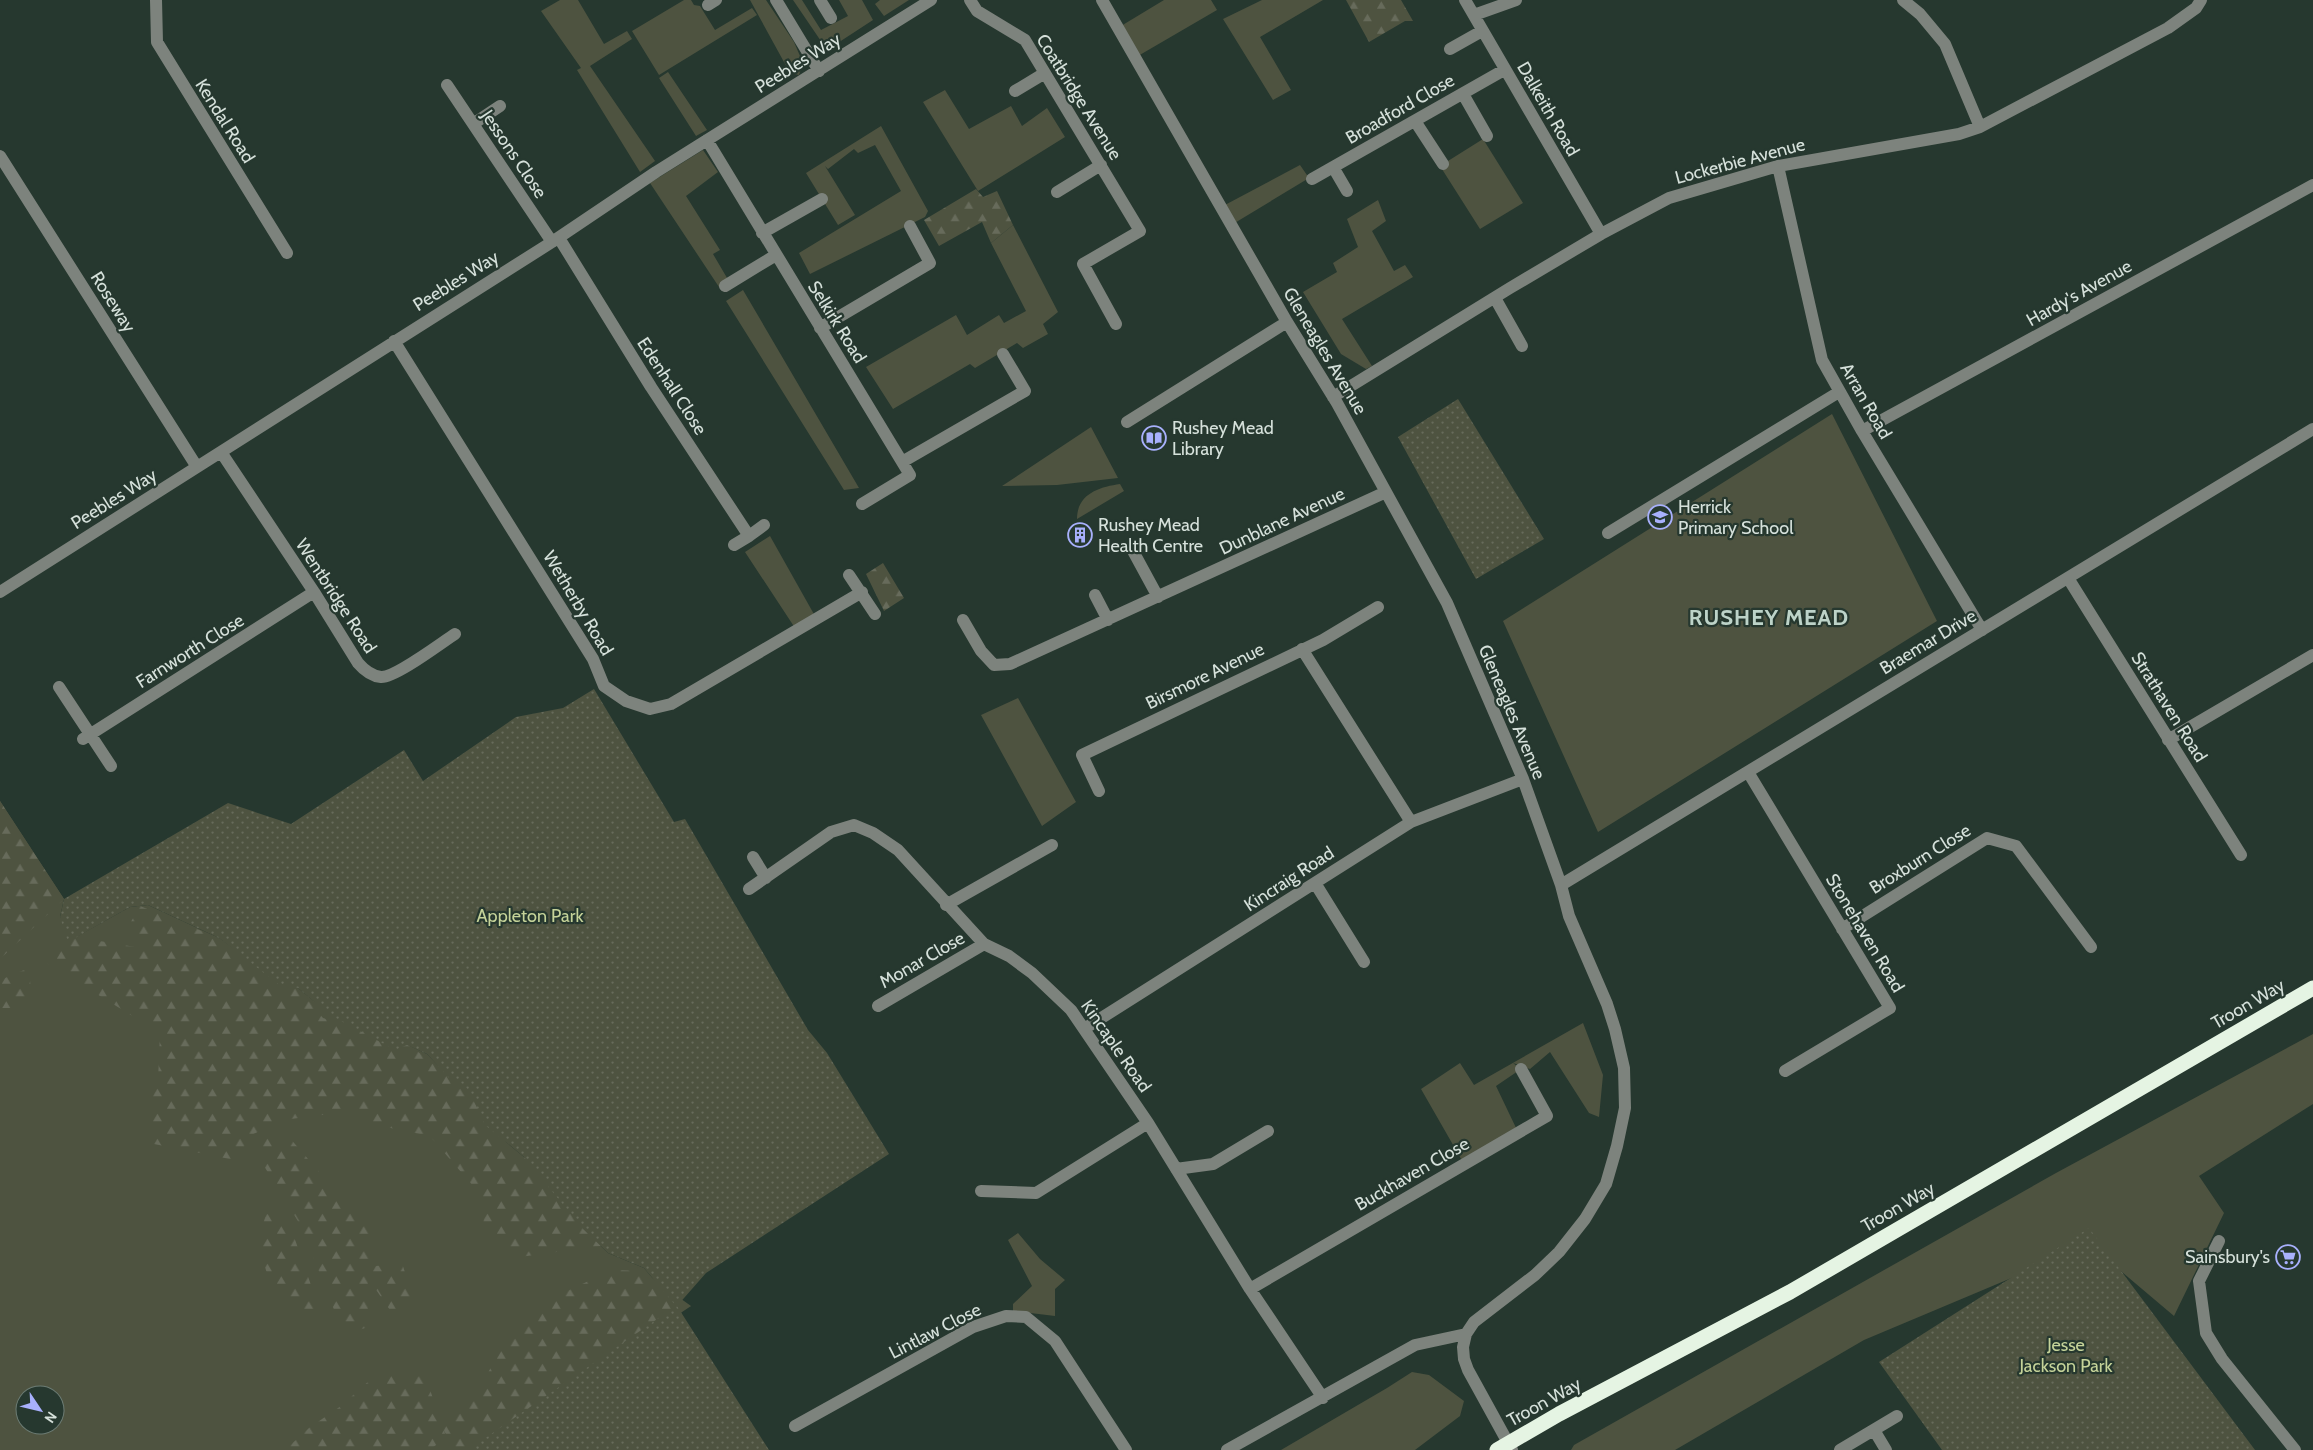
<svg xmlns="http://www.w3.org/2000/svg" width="2313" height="1450" font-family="Cabin,sans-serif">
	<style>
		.grass { fill: #4e5340; fill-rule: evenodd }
		.forest { fill: url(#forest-firs) }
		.park { fill: url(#park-dots) }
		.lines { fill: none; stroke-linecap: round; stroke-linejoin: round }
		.minor { stroke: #7d837d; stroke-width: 12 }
		.highway { stroke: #e5f4e3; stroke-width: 15 }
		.labels { text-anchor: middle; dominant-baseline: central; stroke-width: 4.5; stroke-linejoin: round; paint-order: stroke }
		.street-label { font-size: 18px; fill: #d6e1db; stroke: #26382f }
		.poi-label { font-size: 18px; fill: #d6e1db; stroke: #26382f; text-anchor: start }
		.park-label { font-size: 18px; fill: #c5d399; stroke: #26382f }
		.district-label { font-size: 22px; font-weight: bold; letter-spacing: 1px; fill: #bdd3c8; stroke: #26382f }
	</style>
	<defs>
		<pattern id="forest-firs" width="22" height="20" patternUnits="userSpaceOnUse" patternTransform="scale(1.25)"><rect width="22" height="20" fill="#4e5340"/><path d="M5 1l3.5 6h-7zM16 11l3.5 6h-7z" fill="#676b5b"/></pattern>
		<pattern id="park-dots" width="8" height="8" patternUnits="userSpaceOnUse" patternTransform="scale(1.25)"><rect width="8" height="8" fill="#4e5340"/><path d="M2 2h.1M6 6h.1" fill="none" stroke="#676b5b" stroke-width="1.8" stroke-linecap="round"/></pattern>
	</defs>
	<rect width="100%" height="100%" fill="#26382f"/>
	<path class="grass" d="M560 0H578L604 44 627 31 632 39 590 66 655 161 640 172 577 70 581 68 541 11Z
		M684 0H691L694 5 700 6 715 30 752 8 757 15 659 75 632 31Z
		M750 0H766L794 42 803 63 799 75 790 73Z
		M793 0H802L821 30 848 16 839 0H862L873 20 827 50Z
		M880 0H909L884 16 875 4Z
		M1164 0H1211L1217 10 1138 56 1121 26Z
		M1262 0H1323L1260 37 1291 90 1273 100 1223 19Z
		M668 72 707 130 696 136 659 78Z
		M945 90 969 129 1011 106 1022 126 1047 108 1065 137 978 191 923 102Z
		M881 126 928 211 925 217 810 274 799 253 901 191 875 145 858 153 854 149 828 169 825 166 855 215 838 225 806 173Z
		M1483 139 1523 203 1480 229 1440 166Z
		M703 150 718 172 686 196 720 250 713 254 730 283 719 287 650 183Z
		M1300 165 1309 178 1233 224 1223 206Z
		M1378 200 1386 221 1372 231 1394 271 1405 265 1413 277 1342 319 1372 366 1366 369 1341 354 1303 292 1337 272 1333 263 1358 247 1347 219Z
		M1013 225 1058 312 1043 324 1048 334 1023 348 1017 343 975 368 970 364 893 409 866 367 956 315 967 335 999 315 1004 323 1026 311 991 243Z
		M743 290 859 488 844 490 726 301Z
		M1832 414 1937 621 1598 832 1503 621Z
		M1091 427 1118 478 1057 485 1002 486Z
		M1120 484 1124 491 1077 519C1077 494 1099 487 1120 484Z
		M770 536 815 616 795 628 745 552Z
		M1018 698 1076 802 1042 826 981 715Z
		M0 801 64 899 60 917 76 937 130 907 148 905 219 938 260 968 298 988 314 1001 427 1054 451 1079 463 1083 500 1137 524 1157 583 1229 608 1253 644 1268 676 1306 468 1450H0ZM25 1395H55V1425H25Z
		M1583 1023 1603 1075 1599 1117 1589 1113 1550 1052 1530 1069 1513 1063 1521 1069 1496 1086 1518 1132 1464 1164 1421 1089 1460 1063 1474 1085Z
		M2313 1034V1104L2199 1176 2224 1213 2174 1316 2090 1245 1864 1340 1675 1450H1571L1574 1445 2056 1173Z
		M1018 1233 1040 1259 1065 1280 1055 1289V1316L1013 1311V1304L1032 1286 1008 1240Z
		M1412 1372 1429 1375 1464 1401 1460 1416 1415 1450H1281L1387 1388Z"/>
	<path class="forest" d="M1346 0H1401L1413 21H1405L1369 42Z
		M976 189 983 197 997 191 1013 225 991 243 982 222 939 246 924 220Z
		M883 563 904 598 884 611 866 574Z
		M0 801 64 899 0 959Z
		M140 906 219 938 280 984 298 988 323 1018 407 1044 481 1096 510 1132 501 1151 542 1162 601 1246 512 1258 482 1233 486 1201 430 1136 366 1123 347 1106 345 1112 283 1120 247 1137 240 1161 154 1144 149 1108 158 1081 160 1033 40 959 76 937 147 949 124 934Z
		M29 968 32 1003 27 1008H0V980Z
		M288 1136 368 1228 376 1266 402 1263 414 1301 392 1313 368 1278V1327L344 1335 301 1226 248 1140Z
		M266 1213 292 1231 319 1308 301 1311 272 1289 258 1245Z
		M612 1270 642 1271 691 1306 476 1450H453L444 1430 446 1438 429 1450H285L309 1428 341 1406 370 1380 423 1370 442 1424 482 1383 512 1331 546 1301Z"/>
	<path class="park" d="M1458 399 1544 539 1476 579 1398 437Z
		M594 689 674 822 685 819 808 1030 827 1053 889 1154 706 1273 677 1306 769 1450H468L676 1306 644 1268 608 1253 583 1229 524 1157 485 1125 470 1092 463 1084 451 1080 427 1054 407 1045 395 1050 330 1015 298 988 278 984 219 938 148 905 130 907 68 942 60 917 64 899 228 803 291 824 404 750 423 781 516 717 563 708Z
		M2089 1228 2255 1450H1942L1879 1362Z"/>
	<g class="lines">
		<path class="minor" d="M156 0 157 42 287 253
			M776 0 819 71
			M820 0 831 18
			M970 0 977 11 1025 40 1140 231 1083 264 1116 324
			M1102 0 1287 322 1337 403 1447 603 1523 779 1561 885 1569 916 1607 1004 1615 1029 1624 1068 1625 1108 1617 1146 1606 1184 1585 1219 1559 1252 1535 1275 1474 1322 1466 1334 1463 1347 1464 1359 1468 1370 1512 1450
			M1465 0 1601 234
			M1903 0 1920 14 1945 44 1980 127
			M708 5 716 0
			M1474 15 1516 0
			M1450 49 1482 31
			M447 85 552 242
			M1015 91 1045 73
			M1463 94 1487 136
			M1415 121 1443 164
			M473 124 500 106
			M707 140 910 475 862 504
			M0 156 197 467
			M1778 166 1822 360 1862 431 1982 630
			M1333 167 1347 191
			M1312 179 1504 70
			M1057 192 1101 165
			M762 233 822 199
			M559 238 651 387 749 536 764 525
			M725 286 776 255
			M1495 298 1522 346
			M820 328 930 263 910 226
			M394 341 593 659 604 686 626 701 650 709 671 704 862 592
			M1333 397 1510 288 1601 234 1669 198 1778 166 1959 134 1980 127 2168 28 2196 8 2201 0
			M1127 422 1287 322
			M1862 431 2313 185
			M221 452 314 592 358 663C364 670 371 676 381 677 395 678 441 643 455 634
			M902 462 1025 391 1003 354
			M1608 533 1839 392
			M734 545 749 536
			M1133 551 1158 597
			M849 575 875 614
			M2068 578 2241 855
			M0 592 552 242 656 172 931 0
			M1095 595 1108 620
			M963 620 981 651 994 665 1010 664 1386 492
			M1302 649 1411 822
			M59 687 111 766
			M83 739 314 592
			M2168 740 2313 655
			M1748 772 1890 1008 1785 1071
			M1099 791 1082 755 1323 640 1378 607
			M753 857 766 878
			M1315 883 1364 962
			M1561 885 2313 429
			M749 889 831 832 854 825 873 833 898 850 984 944 1009 956 1032 973 1071 1010 1148 1123 1250 1289 1323 1398
			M946 905 1052 845
			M1842 929 1987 838 2016 846 2091 947
			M878 1006 984 944
			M1084 1029 1411 822 1523 779
			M1176 1169 1213 1164 1268 1131
			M981 1191 1036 1193 1148 1123
			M2219 1241 2199 1281 2206 1333 2222 1359 2295 1450
			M1250 1289 1547 1116 1521 1069
			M795 1426 973 1327 1006 1316 1026 1317 1055 1341 1126 1450
			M1874 1430 1886 1450
			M1227 1450 1415 1345 1466 1334
			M1840 1450 1897 1416"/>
		<path class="highway" d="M1497 1450 1559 1414 1790 1292 2313 988"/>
	</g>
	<defs>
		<g id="library-ring" transform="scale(1.25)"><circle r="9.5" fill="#26382f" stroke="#a8b0fc" stroke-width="1.5"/><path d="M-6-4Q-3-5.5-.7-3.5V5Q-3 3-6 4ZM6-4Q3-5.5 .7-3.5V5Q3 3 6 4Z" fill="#a8b0fc"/></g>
		<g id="school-ring" transform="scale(1.25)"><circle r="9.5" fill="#26382f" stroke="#a8b0fc" stroke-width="1.5"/><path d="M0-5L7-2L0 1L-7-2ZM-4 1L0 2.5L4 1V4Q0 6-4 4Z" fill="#a8b0fc"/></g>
		<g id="building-ring" transform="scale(1.25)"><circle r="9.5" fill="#26382f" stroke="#a8b0fc" stroke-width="1.5"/><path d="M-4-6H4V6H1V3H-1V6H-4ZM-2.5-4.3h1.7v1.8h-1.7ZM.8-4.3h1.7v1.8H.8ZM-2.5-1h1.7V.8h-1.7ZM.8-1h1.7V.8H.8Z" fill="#a8b0fc"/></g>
		<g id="supermarket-ring" transform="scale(1.25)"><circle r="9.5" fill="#26382f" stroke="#a8b0fc" stroke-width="1.5"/><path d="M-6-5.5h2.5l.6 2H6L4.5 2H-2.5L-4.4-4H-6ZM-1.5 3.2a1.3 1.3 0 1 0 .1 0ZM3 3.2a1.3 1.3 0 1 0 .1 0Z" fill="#a8b0fc"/></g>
	</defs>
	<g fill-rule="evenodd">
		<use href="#library-ring" x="1154" y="438"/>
		<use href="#school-ring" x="1660" y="517"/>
		<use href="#building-ring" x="1080" y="535"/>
		<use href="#supermarket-ring" x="2288" y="1257"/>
	</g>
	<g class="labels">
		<g class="street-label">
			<text transform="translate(798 63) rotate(-32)">Peebles Way</text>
			<text transform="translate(1079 97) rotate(58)">Coatbridge Avenue</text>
			<text transform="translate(1400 109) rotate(-30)">Broadford Close</text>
			<text transform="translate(1548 109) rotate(60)">Dalkeith Road</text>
			<text transform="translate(225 121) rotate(58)">Kendal Road</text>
			<text transform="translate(514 154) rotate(56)">Jessons Close</text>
			<text transform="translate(1740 161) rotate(-15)">Lockerbie Avenue</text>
			<text transform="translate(456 281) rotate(-32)">Peebles Way</text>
			<text transform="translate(2079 293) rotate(-29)">Hardy's Avenue</text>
			<text transform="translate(113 302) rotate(58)">Roseway</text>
			<text transform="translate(837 322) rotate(58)">Selkirk Road</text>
			<text transform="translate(1325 351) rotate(59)">Gleneagles Avenue</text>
			<text transform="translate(672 386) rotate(57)">Edenhall Close</text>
			<text transform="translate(1866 401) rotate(60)">Arran Road</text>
			<text transform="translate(114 499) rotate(-32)">Peebles Way</text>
			<text transform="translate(1282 521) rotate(-25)">Dunblane Avenue</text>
			<text transform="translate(336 596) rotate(57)">Wentbridge Road</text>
			<text transform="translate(578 603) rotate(59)">Wetherby Road</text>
			<text transform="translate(1928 642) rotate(-31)">Braemar Drive</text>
			<text transform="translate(190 651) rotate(-32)">Farnworth Close</text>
			<text transform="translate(1205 676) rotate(-26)">Birsmore Avenue</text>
			<text transform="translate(2169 707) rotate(58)">Strathaven Road</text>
			<text transform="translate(1512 712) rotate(67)">Gleneagles Avenue</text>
			<text transform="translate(1920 859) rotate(-32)">Broxburn Close</text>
			<text transform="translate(1289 879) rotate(-33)">Kincraig Road</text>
			<text transform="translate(1865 933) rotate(59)">Stonehaven Road</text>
			<text transform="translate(922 960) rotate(-30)">Monar Close</text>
			<text transform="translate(2248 1004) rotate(-30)">Troon Way</text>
			<text transform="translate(1116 1046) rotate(55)">Kincaple Road</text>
			<text transform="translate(1412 1174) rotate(-30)">Buckhaven Close</text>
			<text transform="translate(1898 1207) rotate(-30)">Troon Way</text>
			<text transform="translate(935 1331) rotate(-27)">Lintlaw Close</text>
			<text transform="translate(1544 1402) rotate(-29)">Troon Way</text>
		</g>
		<g class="poi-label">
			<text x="1172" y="428">Rushey Mead<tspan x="1172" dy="21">Library</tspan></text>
			<text x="1678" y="507">Herrick<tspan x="1678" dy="21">Primary School</tspan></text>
			<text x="1098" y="525">Rushey Mead<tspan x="1098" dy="21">Health Centre</tspan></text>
			<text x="2270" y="1257" text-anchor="end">Sainsbury's</text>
		</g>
		<g class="park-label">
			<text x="530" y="916">Appleton Park</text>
			<text x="2066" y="1345">Jesse<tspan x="2066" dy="21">Jackson Park</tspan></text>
		</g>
		<g class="district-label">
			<text x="1769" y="617">RUSHEY MEAD</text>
		</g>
	</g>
	<g transform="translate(40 1410) rotate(125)"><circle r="24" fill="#26382f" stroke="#6c7c74"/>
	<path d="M0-4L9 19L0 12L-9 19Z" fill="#a8b0fc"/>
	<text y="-8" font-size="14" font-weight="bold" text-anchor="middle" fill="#d6e1db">N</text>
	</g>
</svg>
